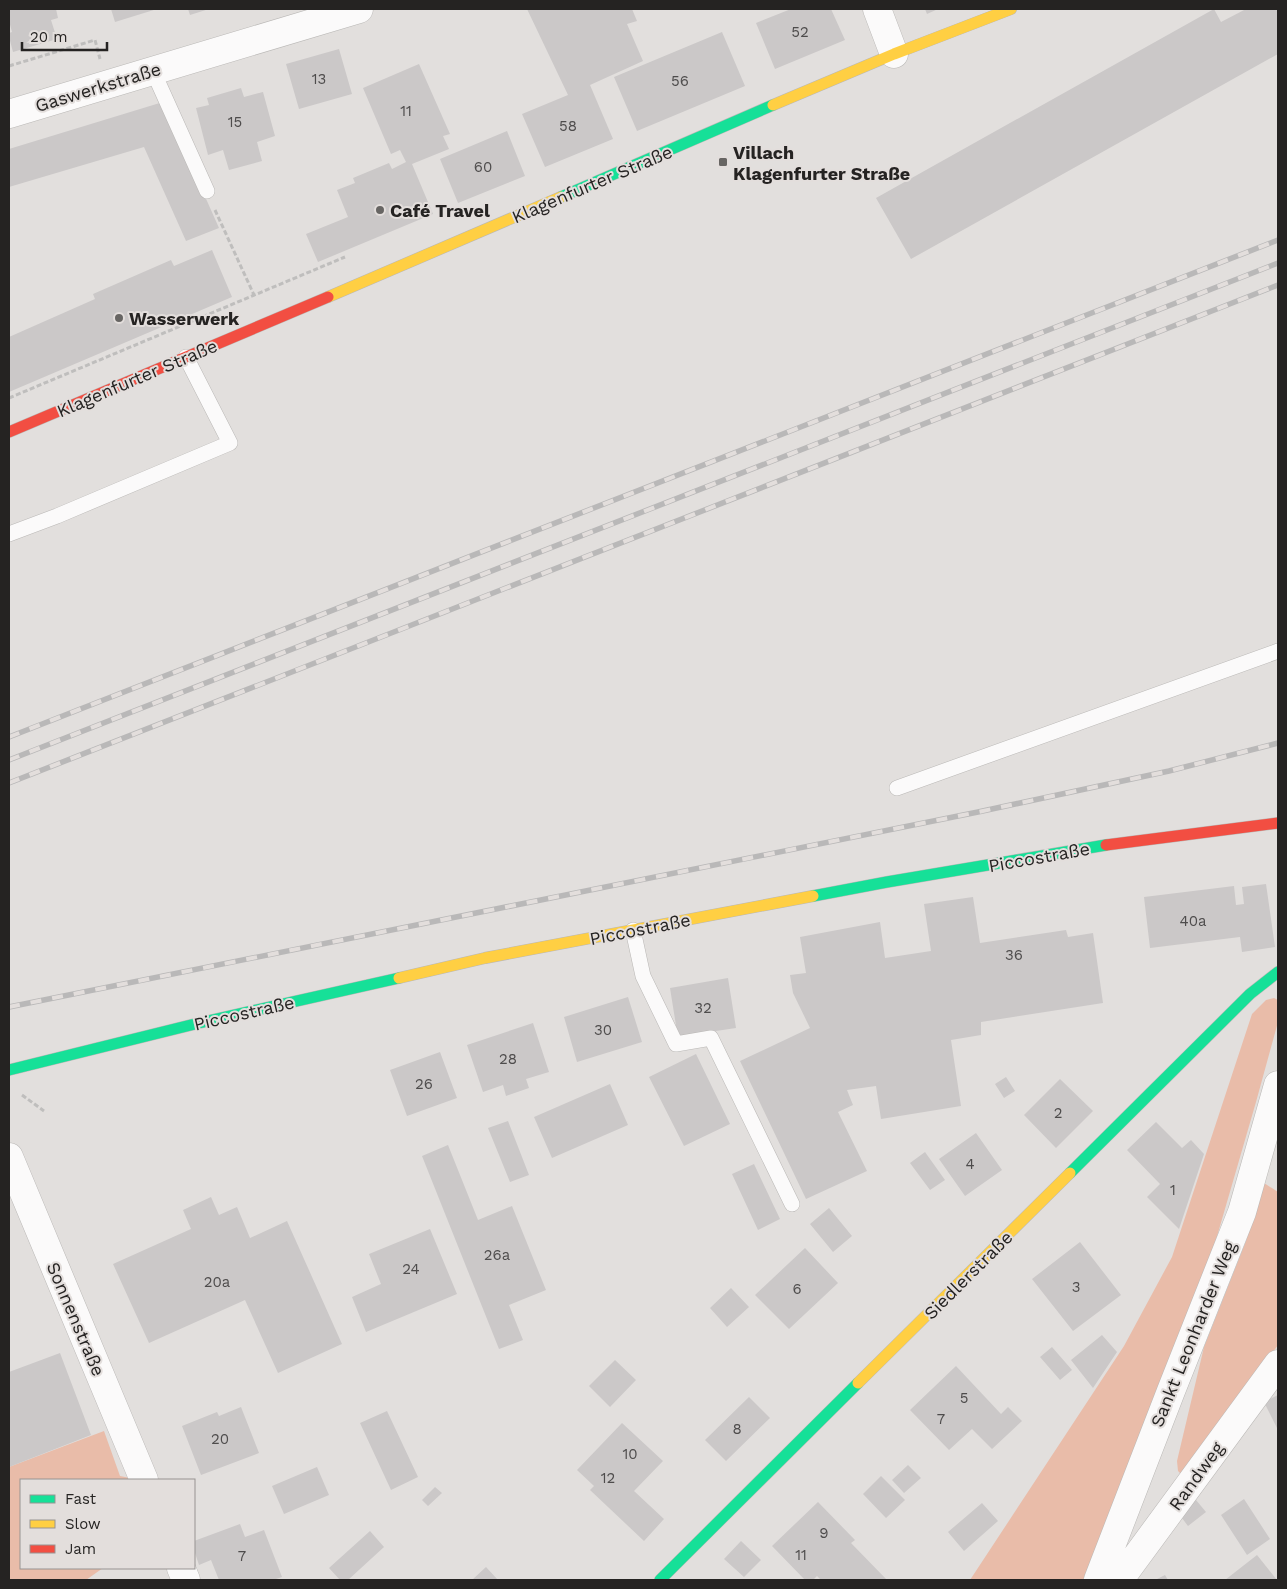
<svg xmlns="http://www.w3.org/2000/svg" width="1287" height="1589" font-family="'Work Sans',sans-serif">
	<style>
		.green { fill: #e9bca9 }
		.building { fill: #cbc8c8 }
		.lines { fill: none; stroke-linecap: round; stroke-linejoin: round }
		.lane-casing { stroke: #bab8b6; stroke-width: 16 }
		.street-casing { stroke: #bab8b6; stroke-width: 29 }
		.fast-casing { stroke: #bab8b6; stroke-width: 12 }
		.slow-casing { stroke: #bab8b6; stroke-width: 12 }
		.jam-casing { stroke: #bab8b6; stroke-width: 12 }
		.path { stroke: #bfbebd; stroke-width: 3; stroke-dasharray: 5 2.5; stroke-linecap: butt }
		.lane { stroke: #fbfafa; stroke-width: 15 }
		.street { stroke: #fbfafa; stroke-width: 28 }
		.fast { stroke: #16e098; stroke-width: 11 }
		.slow { stroke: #ffcf43; stroke-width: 11 }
		.jam { stroke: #f24e42; stroke-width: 11 }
		.rail-casing { stroke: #b9b8b8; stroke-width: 5.5 }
		.rail { stroke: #e3dedc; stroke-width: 4; stroke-dasharray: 11; stroke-linecap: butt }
		.poi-dot { fill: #676563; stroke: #e3dedc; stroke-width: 2 }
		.labels { text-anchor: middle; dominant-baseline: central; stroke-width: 4; stroke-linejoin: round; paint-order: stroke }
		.number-label { font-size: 15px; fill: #4e4c4c }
		.street-label { font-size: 18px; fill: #252322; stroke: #e3dedc }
		.poi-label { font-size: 18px; font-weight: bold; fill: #252322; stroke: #e3dedc; text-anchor: start }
	</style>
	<rect width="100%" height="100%" fill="#e2dfdd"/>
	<path class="green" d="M1274 998 1278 1000V1022L1256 1102 1209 1264 1103 1537 1083 1580H970L1124 1346 1172 1257 1252 1014 1266 1000Z
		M1264 1183 1278 1192V1345L1183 1476 1178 1471 1177 1461 1204 1347 1246 1241Z
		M104 1431 120 1476 130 1478 131 1480H21V1568H103L86 1580H9V1467Z"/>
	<path class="building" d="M9 9H56L58 18 51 20 57 39 13 52 9 37V33L12 32 9 21Z
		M111 9H157L115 22Z
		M188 9H209L190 15Z
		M527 9H632L637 21 627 24 643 61 590 85 613 139 545 167 522 114 568 95Z
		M791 9H831L845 40 775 69 756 23Z
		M925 9H938L927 14Z
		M1214 9 1221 22 1246 9H1278V54L911 259 876 198Z
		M722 32 745 86 637 131 614 77Z
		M339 49 352 94 299 109 286 64Z
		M419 64 450 134 443 136 449 149 412 164 433 214 318 262 306 234 348 217 337 190 355 183 353 178 389 163 392 169 406 162 400 150 391 154 363 88Z
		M241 88 244 97 263 92 275 136 257 142 262 161 229 170 223 150 208 155 196 108 209 105 207 98Z
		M163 102 219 228 186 241 144 147 9 187V149Z
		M507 131 525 176 458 203 440 159Z
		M212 250 232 297 9 392V337L95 299 93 294 171 260 174 266Z
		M1266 884 1275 947 1242 952 1240 937 1150 948 1144 897 1234 886 1236 905 1244 904 1242 887Z
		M973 897 980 943 1066 930 1068 937 1093 933 1103 1003 981 1022V1035L951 1040 961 1106 881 1119 876 1086 847 1090 853 1105 838 1112 867 1171 806 1199 740 1061 810 1028 793 993 790 975 806 973 800 937 880 922 885 958 931 951 924 904Z
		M728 978 736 1028 716 1031 717 1035 678 1038 670 988Z
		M628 997 642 1042 577 1062 564 1017Z
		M533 1023 549 1072 526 1079 529 1088 506 1096 503 1085 483 1092 467 1045Z
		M440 1052 457 1098 407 1116 390 1070Z
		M696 1054 730 1124 684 1146 649 1077Z
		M1006 1077 1015 1091 1004 1098 995 1084Z
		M1060 1079 1093 1111 1056 1148 1024 1115Z
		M610 1084 628 1125 552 1158 534 1117Z
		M508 1121 529 1175 510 1182 488 1128Z
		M1156 1122 1182 1148 1191 1140 1204 1154 1179 1229 1147 1197 1160 1184 1127 1150Z
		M976 1133 1002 1170 965 1196 939 1159Z
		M448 1145 478 1220 512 1206 546 1290 509 1305 523 1340 499 1349 422 1156Z
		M925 1152 945 1180 930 1190 910 1163Z
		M754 1164 780 1219 758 1230 732 1174Z
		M211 1197 219 1215 237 1207 250 1238 287 1221 342 1344 278 1373 245 1300 149 1343 113 1264 191 1229 183 1210Z
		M829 1208 852 1236 833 1252 810 1224Z
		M430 1229 457 1294 366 1332 352 1297 381 1284 369 1254Z
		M1080 1242 1121 1295 1073 1331 1032 1279Z
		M805 1248 838 1283 789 1329 755 1295Z
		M731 1288 749 1307 727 1327 710 1308Z
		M1102 1335 1117 1352 1093 1388 1071 1360Z
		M1052 1347 1072 1370 1060 1380 1040 1357Z
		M60 1353 91 1435 9 1467V1372Z
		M615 1360 636 1380 610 1407 589 1386Z
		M956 1366 1001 1414 1008 1407 1022 1421 992 1449 972 1429 949 1450 910 1410Z
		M1278 1395V1430L1264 1402Z
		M749 1397 770 1418 726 1461 705 1440Z
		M241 1407 259 1453 201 1475 182 1426 217 1412 219 1416Z
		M387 1411 418 1477 391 1490 360 1423Z
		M622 1423 663 1461 634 1491 664 1519 644 1541 590 1490 594 1486 577 1470Z
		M908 1465 921 1478 904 1493 892 1480Z
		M317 1467 329 1495 284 1514 272 1486Z
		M881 1476 905 1500 886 1518 863 1494Z
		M435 1487 442 1493 428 1506 422 1500Z
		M1244 1499 1270 1539 1247 1555 1221 1515Z
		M1196 1500 1206 1512 1188 1526 1179 1514Z
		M818 1502 855 1540 851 1543 887 1580H821L817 1576 813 1580H805L772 1546Z
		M982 1503 998 1521 964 1551 948 1532Z
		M240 1524 245 1537 264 1530 282 1577 273 1580H219L211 1560 199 1565 194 1550V1541Z
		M370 1531 384 1547 348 1580H340L329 1568Z
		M741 1541 761 1560 744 1577 724 1559Z
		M1257 1555 1277 1580H1225Z
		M486 1567 498 1580H472Z
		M1165 1575 1168 1580H1155Z"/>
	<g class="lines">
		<g class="lane-casing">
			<path id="lane" d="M153 71 207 191
				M9 534 57 516 230 443 186 357
				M897 788 1278 651
				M633 930 643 976 676 1044 711 1038 792 1204"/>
		</g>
		<g class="street-casing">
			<path id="street" d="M877 9 894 54
				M9 114 359 9
				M9 1157 144 1480
				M181 1568 186 1580
				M1098 1580 1171 1391 1242 1212 1278 1085
				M1109 1580 1123 1575 1278 1364"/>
		</g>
		<g class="fast-casing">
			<path id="fast" d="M561 197 773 105
				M813 896 887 882 1106 845
				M9 1070 199 1023 399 978
				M1070 1173 1250 994 1278 972
				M660 1580 858 1383"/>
		</g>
		<g class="slow-casing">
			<path id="slow" d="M773 105 894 54 1011 9
				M328 297 561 197
				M399 978 485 958 813 896
				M858 1383 1070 1173"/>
		</g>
		<g class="jam-casing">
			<path id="jam" d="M9 432 328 297
				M1106 845 1278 823"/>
		</g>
		<path class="path" d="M9 66 95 40 100 59
			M215 210 254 295
			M9 398 345 257
			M22 1095 44 1111"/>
		<use href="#lane" class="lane"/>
		<use href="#street" class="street"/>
		<use href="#fast" class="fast"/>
		<use href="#slow" class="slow"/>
		<use href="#jam" class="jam"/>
		<g class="rail-casing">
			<path id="rail" d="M9 737 1278 240
				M9 760 1278 263
				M9 783 1278 285
				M9 1007 978 812 1169 771 1278 743"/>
		</g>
		<use href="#rail" class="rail"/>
	</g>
	<g class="poi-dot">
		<rect x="718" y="157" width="10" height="10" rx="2.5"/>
		<circle cx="380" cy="210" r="5"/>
		<circle cx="119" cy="318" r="5"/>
	</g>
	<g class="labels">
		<g class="number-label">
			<text x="800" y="32">52</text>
			<text x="319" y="79">13</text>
			<text x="680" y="81">56</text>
			<text x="406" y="111">11</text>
			<text x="235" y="122">15</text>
			<text x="568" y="126">58</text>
			<text x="483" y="167">60</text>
			<text x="1193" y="921">40a</text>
			<text x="1014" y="955">36</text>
			<text x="703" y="1008">32</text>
			<text x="603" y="1030">30</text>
			<text x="508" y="1059">28</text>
			<text x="424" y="1084">26</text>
			<text x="1058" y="1113">2</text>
			<text x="970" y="1164">4</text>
			<text x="1173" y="1190">1</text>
			<text x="497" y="1255">26a</text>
			<text x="411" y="1269">24</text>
			<text x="217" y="1282">20a</text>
			<text x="1076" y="1287">3</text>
			<text x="797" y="1289">6</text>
			<text x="964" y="1398">5</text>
			<text x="941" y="1419">7</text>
			<text x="737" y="1429">8</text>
			<text x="220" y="1439">20</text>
			<text x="630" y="1454">10</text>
			<text x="608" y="1478">12</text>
			<text x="824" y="1533">9</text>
			<text x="801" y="1555">11</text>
			<text x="242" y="1556">7</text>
		</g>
		<g class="street-label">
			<text transform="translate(98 87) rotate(-17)">Gaswerkstraße</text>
			<text transform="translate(592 184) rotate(-23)">Klagenfurter Straße</text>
			<text transform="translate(137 378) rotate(-23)">Klagenfurter Straße</text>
			<text transform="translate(1039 857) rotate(-10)">Piccostraße</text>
			<text transform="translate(640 929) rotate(-11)">Piccostraße</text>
			<text transform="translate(244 1013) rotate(-13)">Piccostraße</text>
			<text transform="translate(968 1275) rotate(-45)">Siedlerstraße</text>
			<text transform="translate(76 1319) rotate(67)">Sonnenstraße</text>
			<text transform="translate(1193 1334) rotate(-68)">Sankt Leonharder Weg</text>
			<text transform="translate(1196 1476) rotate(-54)">Randweg</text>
		</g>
		<g class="poi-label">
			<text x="733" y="152">Villach<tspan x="733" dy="21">Klagenfurter Straße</tspan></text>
			<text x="390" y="210">Café Travel</text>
			<text x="129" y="318">Wasserwerk</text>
		</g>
	</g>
	<rect width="1287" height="1589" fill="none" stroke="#252322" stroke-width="20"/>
	<rect x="20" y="1479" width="175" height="90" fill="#e3dedc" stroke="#979392"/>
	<rect x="30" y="1495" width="25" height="8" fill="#16e098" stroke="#979392"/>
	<text x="65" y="1504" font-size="15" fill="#252322">Fast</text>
	<rect x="30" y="1520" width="25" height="8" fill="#ffcf43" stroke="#979392"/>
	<text x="65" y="1529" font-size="15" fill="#252322">Slow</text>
	<rect x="30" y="1545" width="25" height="8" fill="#f24e42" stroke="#979392"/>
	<text x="65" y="1554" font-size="15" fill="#252322">Jam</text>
	<path d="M22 42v8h85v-8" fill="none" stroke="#252322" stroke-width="2.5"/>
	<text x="30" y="42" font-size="15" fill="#252322" stroke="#e3dedc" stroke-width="4" paint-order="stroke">20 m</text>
</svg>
